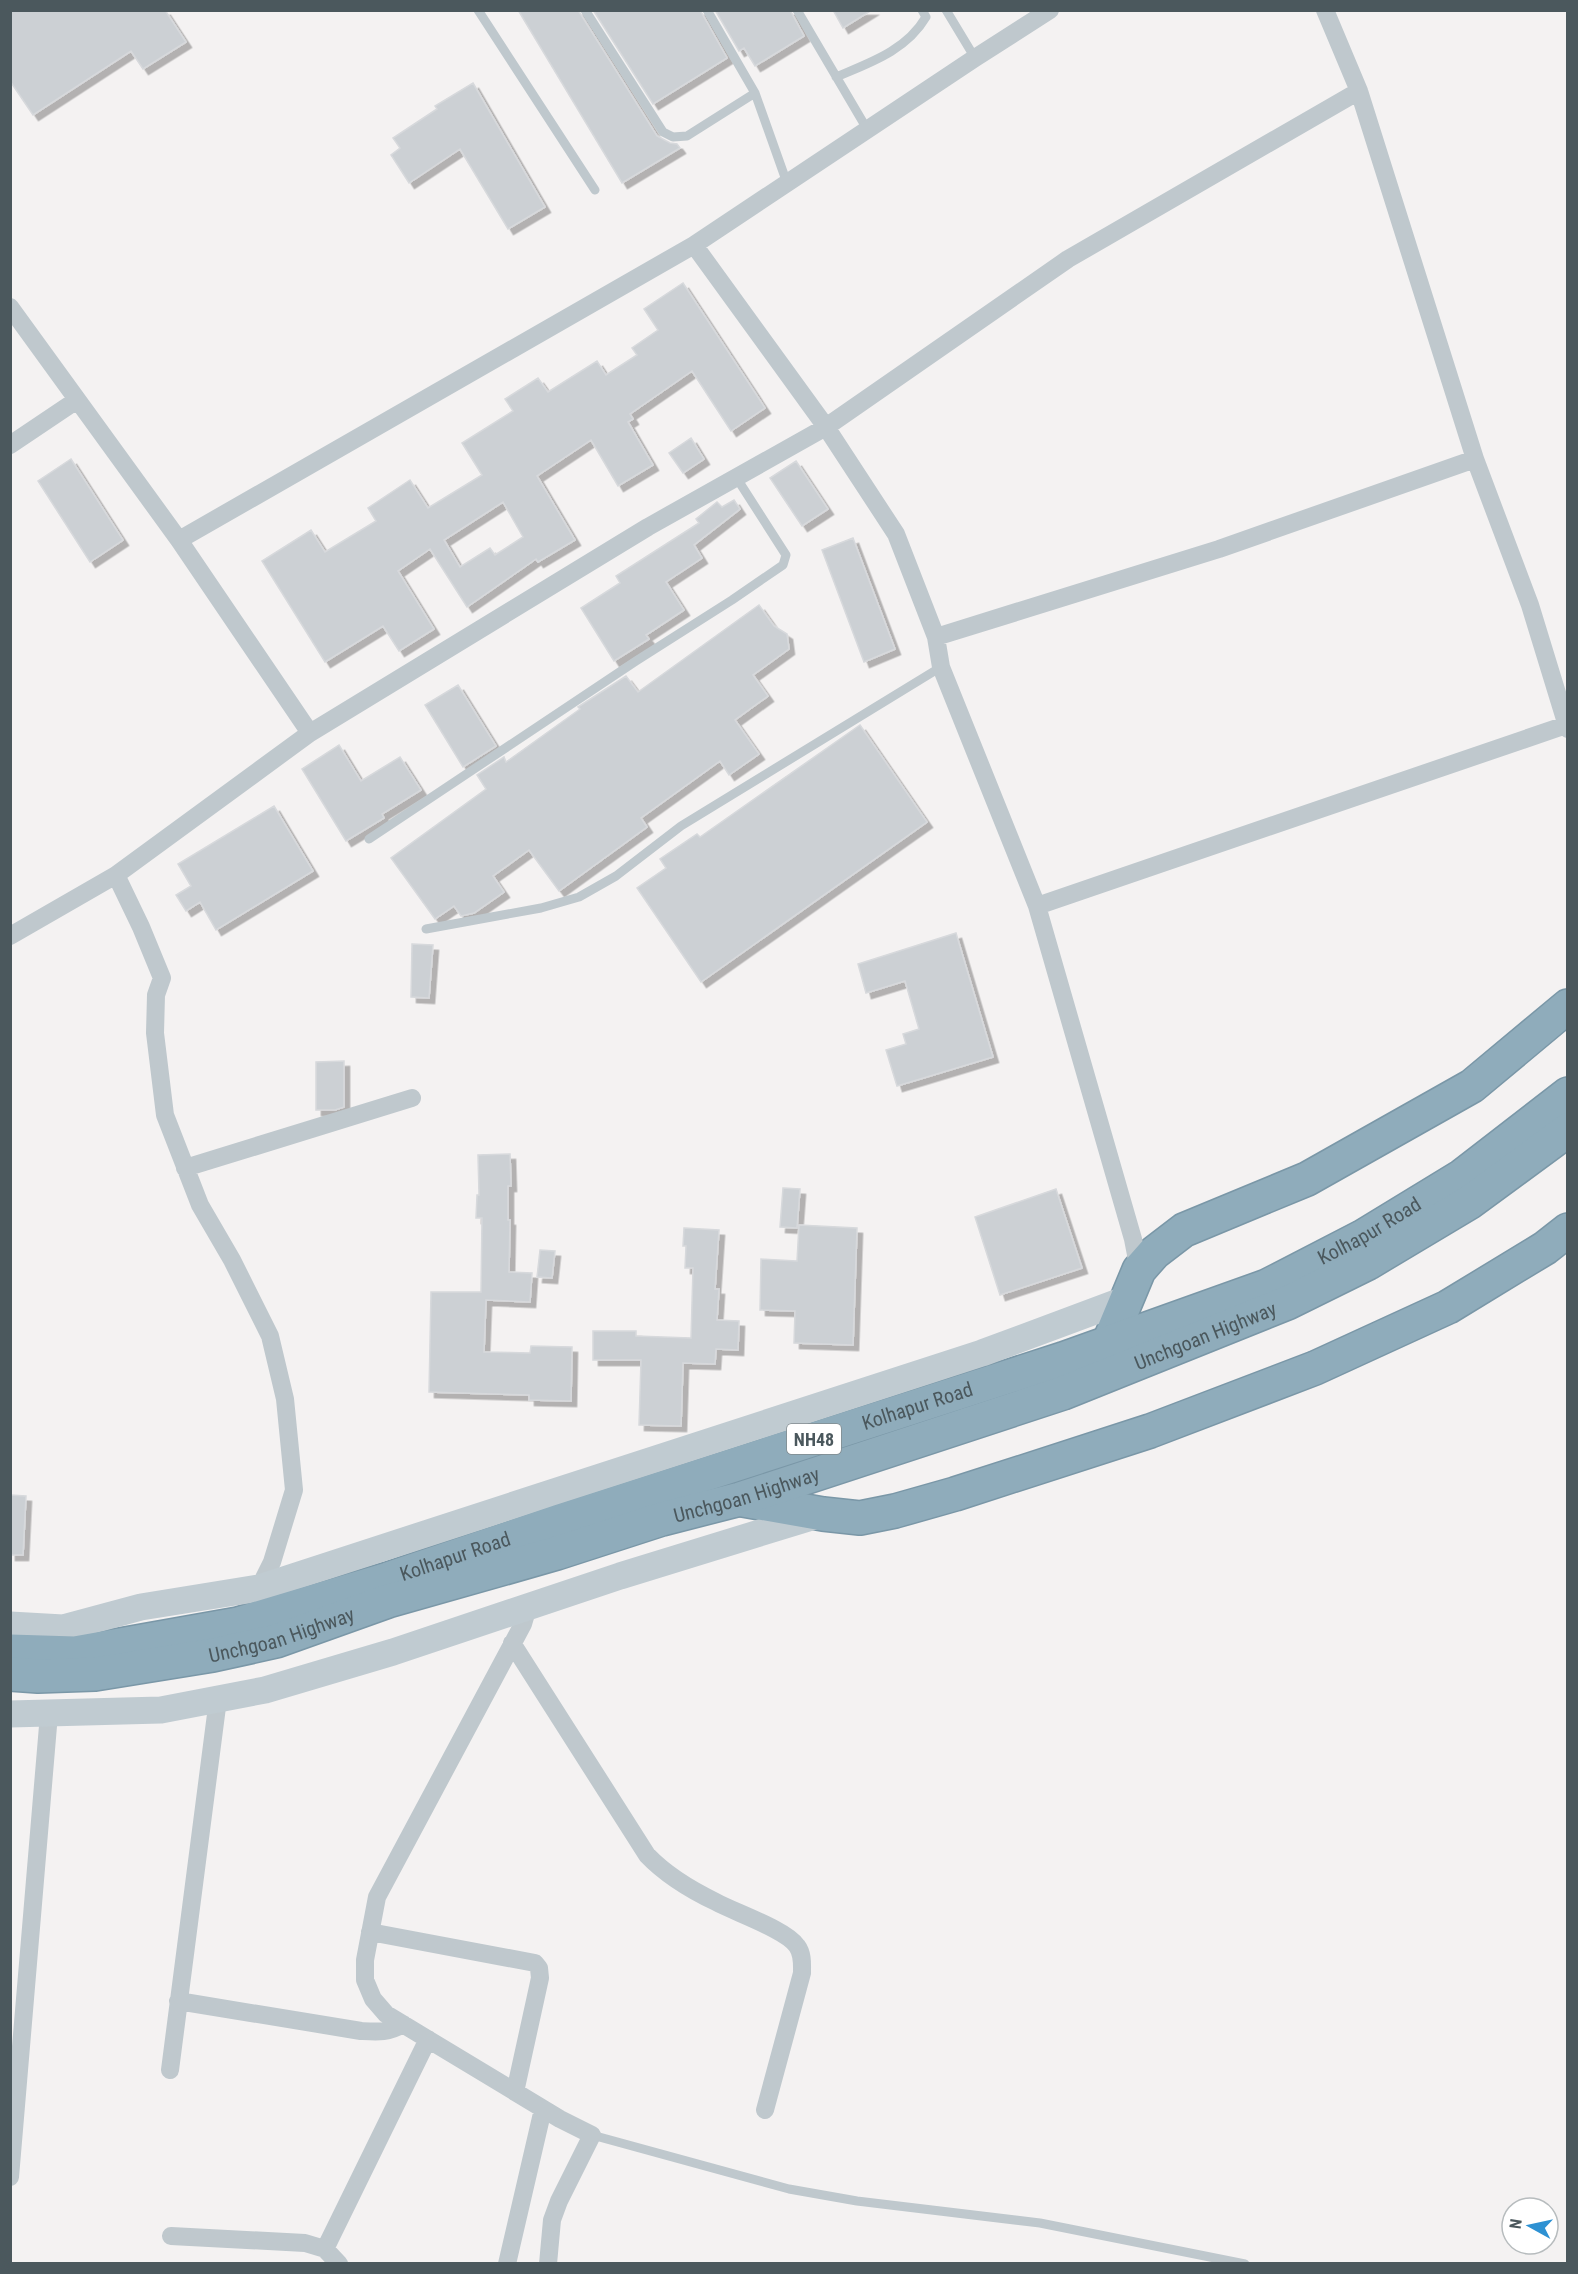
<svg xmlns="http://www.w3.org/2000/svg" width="1578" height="2274" font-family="'Roboto Condensed',sans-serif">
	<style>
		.building { fill: #ccd0d4; stroke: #d7d9dc; stroke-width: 1.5; fill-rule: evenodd; filter: url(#shadow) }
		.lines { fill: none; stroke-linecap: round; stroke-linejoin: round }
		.highway-casing { stroke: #7a97a7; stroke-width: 36 }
		.lane { stroke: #bfc8cd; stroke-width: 9 }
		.street { stroke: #bfc8cd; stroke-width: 18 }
		.secondary { stroke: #c0cbd1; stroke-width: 27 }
		.highway { stroke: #8facbb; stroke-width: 33 }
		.labels { text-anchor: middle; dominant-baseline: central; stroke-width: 4.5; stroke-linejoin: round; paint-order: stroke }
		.shield { fill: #fff; stroke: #818a8e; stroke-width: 1.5 }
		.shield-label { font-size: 18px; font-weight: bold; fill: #4b585d }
		.street-label { font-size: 20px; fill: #4b585d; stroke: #fff }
	</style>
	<defs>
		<filter id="shadow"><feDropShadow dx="5.5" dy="5.5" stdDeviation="0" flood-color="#0004"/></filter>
	</defs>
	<rect width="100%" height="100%" fill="#f4f2f2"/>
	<path class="building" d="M10 10H165L186 42 143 69 131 51 33 115 10 81Z
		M518 10H578L657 136 670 143 677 144 680 148 622 183Z
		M593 10H700L727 58 653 104Z
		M715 10H790L804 36 755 66 744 48 739 51Z
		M833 10H872L843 28Z
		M473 83 545 207 508 229 460 149 409 183 391 155 400 148 393 138 437 109 435 106Z
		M683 283 765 408 731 431 692 371 630 414 633 419 628 422 653 465 618 486 591 440 537 476 575 540 538 562 536 559 467 607 430 549 398 571 434 629 399 651 383 626 325 662 262 561 311 530 325 552 376 521 368 508 410 480 428 508 482 475 462 443 513 411 505 399 538 378 548 392 597 361 606 375 637 355 632 348 658 330 644 309ZM503 502 523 537 495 555 490 548 460 567 444 540Z
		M691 438 704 459 683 473 669 453Z
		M71 459 123 540 90 562 38 481Z
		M796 461 828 509 802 526 770 478Z
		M734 500 740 509 694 545 702 558 666 582 684 610 646 635 649 639 614 661 581 608 620 583 616 576 699 523 696 519 717 502 722 507Z
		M853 538 895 649 864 662 822 550Z
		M759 605 774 626 787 634 789 649 753 675 768 696 735 720 759 754 729 775 720 761 641 818 647 827 559 891 529 850 493 876 504 892 474 913 461 916 454 906 435 919 391 858 486 789 477 775 504 757 506 762 580 709 578 707 626 676 638 692Z
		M458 685 496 746 463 767 425 705Z
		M860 725 927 822 701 982 637 888 666 868 660 859 697 834 700 837Z
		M339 745 361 781 400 757 421 790 382 814 384 818 346 841 302 769Z
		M274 806 313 871 216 930 200 902 186 911 176 895 191 886 178 864Z
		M956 933 993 1057 897 1086 886 1050 906 1044 903 1034 919 1029 905 981 866 993 858 964Z
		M412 944 433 945 429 998 411 997Z
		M344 1061V1107L335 1110H316V1062Z
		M510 1154 511 1186H508V1220H510L509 1272 532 1273 530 1302 486 1300 484 1352 530 1353 531 1346 572 1347 571 1401 529 1400V1395L429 1392 431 1292H481L482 1218H476L477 1195H479L478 1155Z
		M783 1188 800 1189 797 1228 780 1227Z
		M1056 1189 1082 1268 1000 1295 975 1217Z
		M799 1225 857 1228 853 1345 794 1343 795 1311 760 1310 761 1259 797 1261Z
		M684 1228 719 1230 715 1289H719L717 1320 739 1321 738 1350 716 1349 715 1364 683 1363 681 1426 639 1425 641 1360H593V1331H636V1336L691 1338 693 1268H685L686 1246H683Z
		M540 1250 555 1251 552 1278 537 1277Z
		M10 1495 26 1496 23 1555H10Z"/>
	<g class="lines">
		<g class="highway-casing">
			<g id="highway">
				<path d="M1109 1342 1139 1270 1154 1253 1184 1230 1307 1179 1472 1086 1568 1006"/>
				<path d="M743 1500 823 1514 860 1518 895 1511 955 1494 1150 1431 1315 1368 1448 1307 1545 1248 1568 1230"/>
				<path id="s1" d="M10 1651 75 1653 238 1624 388 1579 560 1521 1063 1359 1267 1286 1362 1237 1462 1176 1568 1094"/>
				<path id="s2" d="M10 1674 38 1676 95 1674 213 1655 276 1641 388 1601 557 1553 662 1519 740 1499 1063 1393 1287 1303 1368 1263 1470 1202 1568 1130"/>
			</g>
		</g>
		<path class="lane" d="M478 10 595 190
			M585 10 663 132 673 137 687 136 755 93
			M707 10 755 93 787 183
			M797 10 867 129
			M946 10 975 58
			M836 77C869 63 906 51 926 17L922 10
			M369 839 636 661 732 600 783 565 786 555 736 477
			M426 929 541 908 579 897 616 876 681 826 941 667
			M592 2135 789 2189 857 2201 1040 2223 1245 2264"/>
		<path class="street" d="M1325 10 1359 91 1475 459 1530 605 1568 729
			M694 245 826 427 896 534 936 637 941 667 1037 906 1133 1239 1139 1270
			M10 307 179 540 310 733
			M10 445 77 400
			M179 540 694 245 975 58 1050 10
			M936 637 1219 549 1475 459
			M116 875 141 927 162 978 156 995 155 1033 165 1115 200 1205 232 1260 270 1336 285 1399 294 1490 272 1562 259 1588
			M1037 906 1566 725
			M10 936 116 875 310 733 648 527 826 427 1068 259 1359 91
			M185 1168 412 1098
			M528 1607 523 1624 377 1897 365 1960V1980L373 1999 386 2014 560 2119 592 2135 559 2201 552 2220 548 2264
			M512 1643 647 1855C666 1875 691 1890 716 1902 734 1912 787 1930 797 1946 803 1954 802 1964 802 1973L765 2110
			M370 1932 535 1963 539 1968 540 1978 515 2092
			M178 2001 361 2031C378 2032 388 2033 403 2024
			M170 2070 218 1699
			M10 2177 49 1714
			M171 2236 305 2243 325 2249 339 2264
			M325 2249 428 2039
			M507 2264 543 2109"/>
		<path class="secondary" d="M10 1625 63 1628 141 1607 259 1588 982 1353 1127 1299
			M10 1714 161 1710 265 1690 393 1652 620 1576 821 1514"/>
		<use href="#highway" class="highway"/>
	</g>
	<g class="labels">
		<rect class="shield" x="787" y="1424" width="54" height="30" rx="4.5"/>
		<g class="shield-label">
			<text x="814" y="1439">NH48</text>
		</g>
		<g class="street-label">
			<text stroke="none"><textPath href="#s1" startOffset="1430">Kolhapur Road</textPath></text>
			<text stroke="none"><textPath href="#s2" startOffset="1248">Unchgoan Highway</textPath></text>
			<text stroke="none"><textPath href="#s1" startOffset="944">Kolhapur Road</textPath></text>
			<text stroke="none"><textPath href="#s2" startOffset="762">Unchgoan Highway</textPath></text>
			<text stroke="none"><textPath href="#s1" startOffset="458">Kolhapur Road</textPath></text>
			<text stroke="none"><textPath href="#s2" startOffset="276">Unchgoan Highway</textPath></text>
		</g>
	</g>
	<rect width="1578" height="2274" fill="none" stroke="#4b585d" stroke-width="24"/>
	<g transform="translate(1530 2226) rotate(278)"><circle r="28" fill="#ffffff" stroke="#b7bcbe" stroke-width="1.5"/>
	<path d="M0-4.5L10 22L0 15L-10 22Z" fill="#2d91d3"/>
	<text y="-9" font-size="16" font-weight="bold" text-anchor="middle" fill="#4b585d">N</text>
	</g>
</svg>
